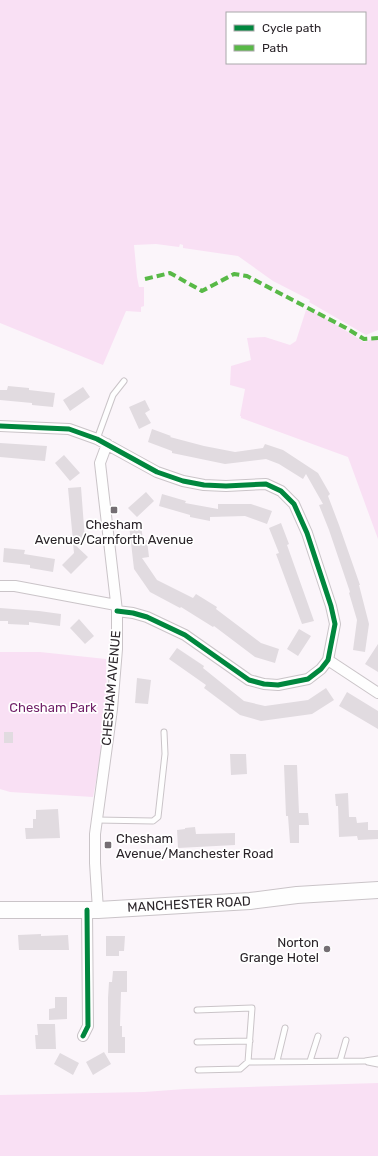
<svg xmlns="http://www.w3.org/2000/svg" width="378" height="1156" font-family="Rubik,sans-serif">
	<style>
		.green { fill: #f9e0f4; fill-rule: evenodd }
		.building { fill: #e1dbe0 }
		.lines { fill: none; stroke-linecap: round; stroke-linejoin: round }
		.lane-casing { stroke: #cac4c8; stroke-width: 7 }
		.street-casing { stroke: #cac4c8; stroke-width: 12 }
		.primary-casing { stroke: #cac4c8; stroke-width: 18 }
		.lane { stroke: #fefefe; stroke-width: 5 }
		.street { stroke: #fefefe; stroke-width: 10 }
		.primary { stroke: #fefefe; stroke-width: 16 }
		.quiet { stroke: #58b947; stroke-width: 4; stroke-dasharray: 8 4; stroke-linecap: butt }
		.cycleway-casing { stroke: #fff; stroke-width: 8 }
		.cycleway { stroke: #00873e; stroke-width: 5 }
		.poi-dot { fill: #746e73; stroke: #fff; stroke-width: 1.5 }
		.labels { text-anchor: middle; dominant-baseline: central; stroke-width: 3.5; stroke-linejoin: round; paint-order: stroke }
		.poi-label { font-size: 13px; fill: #2b252a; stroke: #fff }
		.street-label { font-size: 13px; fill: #2b252a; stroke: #fff }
		.park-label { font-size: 13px; fill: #6f1e66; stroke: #fff }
	</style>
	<rect width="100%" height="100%" fill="#fbf5fa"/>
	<path class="green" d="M0 0H378V330L366 335 309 302 310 300 273 281 238 256 183 248V245L180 244 179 247 156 244 134 245 137 277 139 287H144V306L141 307V312L126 311 103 365 0 323ZM227 13H365V63H227Z
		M309 308 364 342 378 337V539L348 457 241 418V416H240L245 389 230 385 231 366 251 360 247 338 265 337 290 345 296 341 306 310 308 311Z
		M0 652H40L106 659 107 705 99 765 93 797 10 792 0 789Z
		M378 1083V1156H0V1095L144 1092 185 1089Z"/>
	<path class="building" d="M8 386 29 388V390L55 393 53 407 32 405V403L0 400V390H7Z
		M83 387 90 397 70 411 63 400Z
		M145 400 150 410 145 413 151 423 139 429 129 407Z
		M152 429 171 436 170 437 204 446 235 452 263 448 265 444 283 450 318 473 330 494 328 496 339 525 360 585H359L369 624 365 652 353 650 357 620 349 593 350 592 329 530 319 505 323 504 306 474 303 479 279 464 266 459 225 464 172 453V451L148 442Z
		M0 443 47 446 45 461 0 457Z
		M64 455 80 473 70 481 55 463Z
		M81 487 85 540 73 541 68 488Z
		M146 492 154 501 137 517 128 508Z
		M162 494 186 501 185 503 218 509V504H251L272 511 267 524 245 516 210 517V521L190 517V515L159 506Z
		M281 523 289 544 287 545 314 621 302 624 276 554 279 553 269 528Z
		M141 524 143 541 147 540 149 557 142 558 157 580 193 598 196 594 217 607 216 609 261 643 279 649 275 663 255 657 214 626 213 627 181 607 180 608 150 592 134 569 129 525Z
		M73 543 88 557 71 574 62 565 74 553Z
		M4 548 25 550 24 554 55 559 53 572 30 568V565L3 562Z
		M0 608 39 611 61 614 60 626 29 622V625L8 624V621H0Z
		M79 619 94 636 85 644 70 628Z
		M299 629 311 636 298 656 287 649Z
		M378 644V672L365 664Z
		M177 648 204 666 203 668 244 701 265 706 308 700 326 688 334 700 312 714 261 721 240 715 204 688 206 685 169 659Z
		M137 678 151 680 148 704 135 703Z
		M347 692 378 711V729L339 706Z
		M4 732H13V743H4Z
		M230 754H246L247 774 231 775Z
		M284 765H297L299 813H308L309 825H299V843H290L288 816H286Z
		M348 793 349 817H356L357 823 368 822V830H378V839L358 840 357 836 339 837 338 806H336L335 794Z
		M58 809 60 838 26 839 25 828H33V819H36V810Z
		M195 827 196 834 235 833V845L178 848 177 830 185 829V828Z
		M41 934V936L68 935 69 950H19L18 935Z
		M106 936H125L124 951H119V956H106Z
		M113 971H127V992H121L120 1026H122V1037H125V1053H108V998L109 982H112Z
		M55 997H67V1019L49 1020V1009L55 1008Z
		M37 1024H55L56 1049H36L35 1035H38Z
		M104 1052 111 1064 93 1075 86 1062Z
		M60 1053 79 1063 73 1075 54 1064Z"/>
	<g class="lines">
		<g class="lane-casing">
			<path id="lane" d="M97 439 113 395 124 381
				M97 820 153 821 158 817 165 754 164 732
				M197 1010 252 1008 248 1062 365 1061 378 1059
				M197 1042 250 1041
				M277 1061 285 1028
				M310 1061 318 1036
				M340 1061 346 1040
				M368 1062 378 1064
				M198 1070 240 1069 248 1062"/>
		</g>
		<g class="street-casing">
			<path id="street" d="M0 426 69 429 97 439 157 472 183 481 204 485 226 486 266 484 281 491 294 504 307 533 331 606 335 624 328 660 321 669 308 679 278 685 264 684 249 680 185 635 147 617 133 613 117 611
				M0 586H15L116 605
				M328 660 378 693
				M98 910 95 863V834L112 709 117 649V611L100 463 107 444
				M83 1036 88 1026 87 910"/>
		</g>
		<g class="primary-casing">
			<path id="primary" d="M0 910H98L250 901 297 895 378 890"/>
		</g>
		<use href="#lane" class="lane"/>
		<use href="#street" class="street"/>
		<use href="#primary" class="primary"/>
		<path class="quiet" d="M145 279 170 273 202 291 234 274 247 276 346 328 364 339 378 338"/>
		<g class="cycleway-casing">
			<path id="cycleway" d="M0 426 69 429 97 439 157 472 183 481 204 485 226 486 266 484 281 491 294 504 307 533 331 606 335 624 328 660 321 669 308 679 278 685 264 684 249 680 185 635 147 617 133 613 117 611
				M83 1036 88 1026 87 910"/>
		</g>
		<use href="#cycleway" class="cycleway"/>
	</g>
	<g class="poi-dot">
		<rect x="110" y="506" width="8" height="8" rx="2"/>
		<rect x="104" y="841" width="8" height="8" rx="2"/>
		<circle cx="327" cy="949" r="4"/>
	</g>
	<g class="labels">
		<g class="poi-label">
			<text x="114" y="524">Chesham<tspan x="114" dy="15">Avenue/Carnforth Avenue</tspan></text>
			<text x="116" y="838" text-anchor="start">Chesham<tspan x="116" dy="15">Avenue/Manchester Road</tspan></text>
			<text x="319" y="942" text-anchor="end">Norton<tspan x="319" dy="15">Grange Hotel</tspan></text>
		</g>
		<g class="street-label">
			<text transform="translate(111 688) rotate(-85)">CHESHAM AVENUE</text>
			<text transform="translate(189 904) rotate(-3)">MANCHESTER ROAD</text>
		</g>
		<g class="park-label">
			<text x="53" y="707">Chesham Park</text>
		</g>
	</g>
	<rect x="226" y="12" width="140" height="52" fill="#ffffff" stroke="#aaa8aa"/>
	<rect x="234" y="25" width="20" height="6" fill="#00873e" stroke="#aaa8aa"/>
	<text x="262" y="32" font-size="12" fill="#2b252a">Cycle path</text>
	<rect x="234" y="45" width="20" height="6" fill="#58b947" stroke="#aaa8aa"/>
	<text x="262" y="52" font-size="12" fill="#2b252a">Path</text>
</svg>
